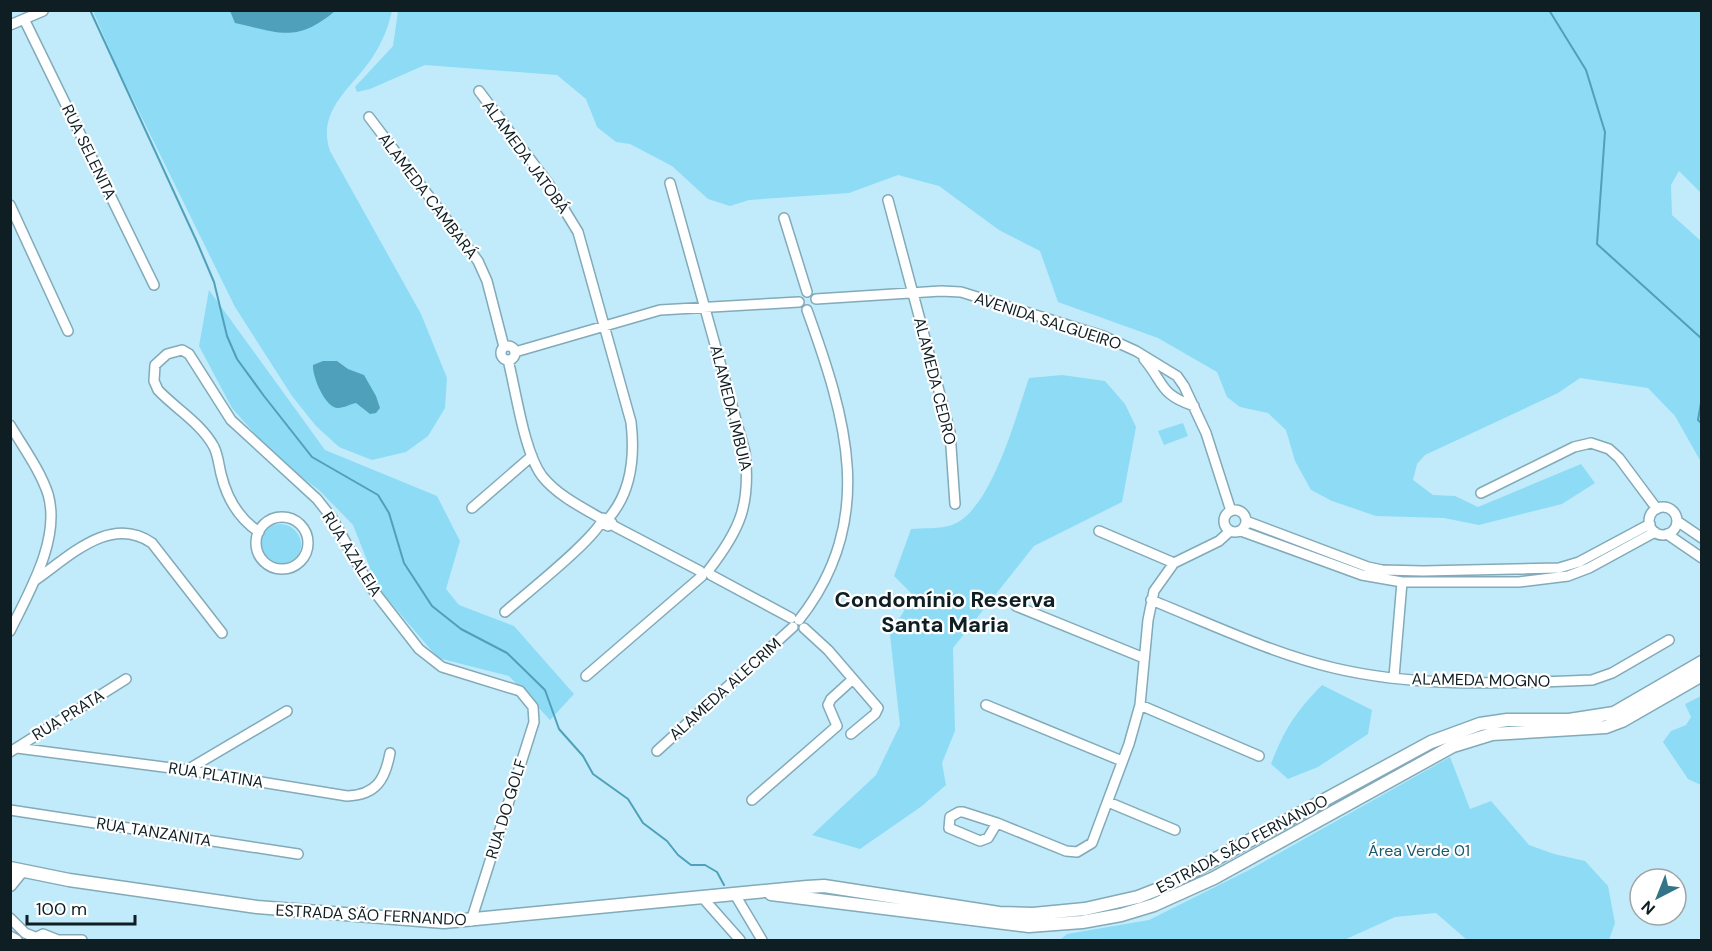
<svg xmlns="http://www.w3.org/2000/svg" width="1712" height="951" font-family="'DM Sans',sans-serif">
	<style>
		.green { fill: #8edbf6 }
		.water { fill: #4fa0ba }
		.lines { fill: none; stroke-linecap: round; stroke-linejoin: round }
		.stream { stroke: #4fa0ba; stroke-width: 2 }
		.street-casing { stroke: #82aab8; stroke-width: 12 }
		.secondary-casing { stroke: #82aab8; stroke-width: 15 }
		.street { stroke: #fff; stroke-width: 9 }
		.secondary { stroke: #fff; stroke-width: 12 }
		.labels { text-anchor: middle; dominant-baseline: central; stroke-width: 4.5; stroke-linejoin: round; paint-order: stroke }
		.street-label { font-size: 16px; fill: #0e1e23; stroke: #fff }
		.park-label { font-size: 16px; fill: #195a6d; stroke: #fff }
		.district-label { font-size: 22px; font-weight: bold; fill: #0e1e23; stroke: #fff }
	</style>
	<rect width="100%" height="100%" fill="#c1ebfa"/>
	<path class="green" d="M93 11H392C388 28 382 43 372 58 352 88 316 110 330 151L421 314 447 378 445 408 428 436 406 452 372 460 339 447 316 426 292 396 235 307 118 69Z
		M398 11H1701V193L1679 171 1671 185 1672 215 1701 241V462L1675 416 1648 388 1580 378 1558 393 1425 455 1417 464 1413 480 1433 495 1455 496 1478 507 1581 464 1595 483 1562 504 1479 525 1444 518 1376 516 1332 501 1311 490 1295 461 1286 430 1268 413 1240 407 1227 397 1217 372 1158 338 1058 302 1040 251 999 230 939 186 898 175 849 193 749 200 730 206 708 199 672 166 630 144 616 142 597 127 586 99 557 75 425 65 370 89 357 92 355 87 393 46Z
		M209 290 325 450 437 496 460 541 446 589 459 605 514 626 574 694 550 720 509 676 438 658 378 588 353 525 319 490 277 459 232 408 199 346Z
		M1062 375 1105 381 1125 404 1136 427 1122 502 1034 546 953 648 955 731 942 763 946 785 922 806 860 849 812 835 876 775 900 725 890 635 913 595 894 576 911 529C923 528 940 529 952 525 991 511 1016 416 1029 378Z
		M1183 423 1188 436 1164 445 1158 431Z
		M259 545a21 21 0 1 1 42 0a21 21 0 1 1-42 0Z
		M1322 685 1372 710 1368 734 1318 767 1288 779 1271 764C1285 728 1295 713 1322 685Z
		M1701 696V785L1688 779 1663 742 1671 731 1686 725 1691 717 1685 704Z
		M1450 757 1470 809 1491 801 1529 845 1554 854 1585 861 1608 886 1615 923 1609 940H1467L1436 913 1395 917 1344 940H1060L1067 934 1149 920 1251 869Z"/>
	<path class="water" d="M230 11H335C297 43 280 33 235 23Z
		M323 361H337L348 369 364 375 376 396 380 408 376 413 370 414 356 403C350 404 344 408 338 408 325 408 312 376 313 365Z"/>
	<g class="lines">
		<path class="stream" d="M90 10 197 242 214 282 227 336 237 359 264 396 312 457 378 495 389 513 404 563 432 606 461 629 507 653 545 690 559 729 583 756 593 774 628 799 643 823 667 841 678 855 691 865H705L717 872 724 885
			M1549 10 1586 70 1605 132 1597 244 1702 339
			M1702 397 1698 420 1702 424"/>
		<g class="street-casing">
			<path id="street" d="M24 19 154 285
				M10 25 43 11
				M479 91 548 183 578 232 631 422C635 456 631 493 608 519
				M369 117 478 261 487 281 504 347
				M670 183 745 452C751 505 740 530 708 571
				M888 200 950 432 955 504
				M10 205 68 331
				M784 218 807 292
				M816 299 941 291 961 292 1103 336 1136 351 1177 376 1184 386 1206 433 1231 511
				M501 353a7 7 0 1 1 14 0a7 7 0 1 1-14 0Z
				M515 352 660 310 799 302
				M1144 359C1165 384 1159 394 1194 406
				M508 360C516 391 524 452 542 476 557 495 581 507 602 519
				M10 425C23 447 40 470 48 494 61 539 29 592 10 631
				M1481 493 1574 447 1591 443 1609 449 1619 458 1657 509
				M1649 521a14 14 0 1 1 28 0a14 14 0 1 1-28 0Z
				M472 508 532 456
				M1224 521a11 11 0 1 1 22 0a11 11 0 1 1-22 0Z
				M256 543a26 26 0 1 1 52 0a26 26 0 1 1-52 0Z
				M1246 521 1368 567 1382 570 1423 571 1559 568 1579 562 1650 524
				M1677 521 1702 538
				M612 525 700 571
				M1099 531 1174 563
				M1241 531 1362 575 1402 582H1519L1568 576 1589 568 1655 532
				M259 532C238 518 227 499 221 474 219 466 218 455 214 447 201 423 176 409 158 390L154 381 155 365 167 354 182 350 189 354 231 420 317 499 332 518 370 586 419 649 442 667 520 691 533 707 534 722 471 921
				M1667 534 1702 558
				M711 575 791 618
				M34 581C69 557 110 514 152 543L222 633
				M1151 600C1211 624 1271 653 1334 668 1418 688 1507 683 1592 680L1612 673 1669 640
				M1016 606 1144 658
				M505 612C524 595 598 537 603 518L612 523 608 526 602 523
				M799 620C878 520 846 418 807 310
				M804 628 828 650 878 708 875 714 851 734
				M586 676 702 576
				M1394 677 1402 582
				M986 705 1122 761
				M1140 705 1259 756
				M17 748 187 770 347 796C376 795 385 780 390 753
				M657 751 793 627
				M10 752 126 679
				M187 770 287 711
				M752 800 837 726 828 705 831 699 853 679
				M1108 802 1175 830
				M10 810 298 854
				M959 812H963L997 823 988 838 980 841 949 828 950 817Z
				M997 823 1066 851 1077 852 1092 843 1129 744 1140 705 1148 620 1154 591 1174 563 1219 541 1230 531
				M734 893 762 940
				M702 897 740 940
				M10 918 25 933 35 937
				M10 936 17 940
				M31 940 43 934 58 940
				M57 940H82"/>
		</g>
		<g class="secondary-casing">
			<path id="secondary" d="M10 868 69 880 257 907 444 922 807 887 824 886 999 913 1033 914 1085 909 1138 897 1166 886 1431 742 1480 724 1507 720H1569L1614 713 1702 662
				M10 885 19 874
				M771 894 1029 926 1082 922 1121 915 1154 905 1214 878 1453 746 1492 734 1606 727 1622 721 1702 675"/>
		</g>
		<use href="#street" class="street"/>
		<use href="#secondary" class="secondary"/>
	</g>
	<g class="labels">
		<g class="street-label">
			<text transform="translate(89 152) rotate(64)">RUA SELENITA</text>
			<text transform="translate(526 157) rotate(54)">ALAMEDA JATOBÁ</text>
			<text transform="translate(428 196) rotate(53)">ALAMEDA CAMBARÁ</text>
			<text transform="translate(1048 321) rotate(18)">AVENIDA SALGUEIRO</text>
			<text transform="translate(935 381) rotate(76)">ALAMEDA CEDRO</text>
			<text transform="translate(731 408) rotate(76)">ALAMEDA IMBUIA</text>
			<text transform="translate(352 554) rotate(58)">RUA AZALEIA</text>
			<text transform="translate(1481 680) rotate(1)">ALAMEDA MOGNO</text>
			<text transform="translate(725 689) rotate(-42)">ALAMEDA ALECRIM</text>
			<text transform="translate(68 715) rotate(-32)">RUA PRATA</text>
			<text transform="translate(216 775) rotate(9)">RUA PLATINA</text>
			<text transform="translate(506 809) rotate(-73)">RUA DO GOLF</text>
			<text transform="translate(154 832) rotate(9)">RUA TANZANITA</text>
			<text transform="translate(1242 844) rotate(-28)">ESTRADA SÃO FERNANDO</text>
			<text transform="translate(371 915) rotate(3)">ESTRADA SÃO FERNANDO</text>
		</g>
		<g class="park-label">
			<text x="1419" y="850">Área Verde 01</text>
		</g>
		<g class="district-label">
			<text x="945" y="599">Condomínio Reserva<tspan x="945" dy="25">Santa Maria</tspan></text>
		</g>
	</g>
	<rect width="1712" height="951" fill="none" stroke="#0e1e23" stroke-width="24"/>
	<g transform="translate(1658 897) rotate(222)"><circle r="28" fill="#ffffff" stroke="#9fa5a7" stroke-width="1.5"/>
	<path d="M0-4.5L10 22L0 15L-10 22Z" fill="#347488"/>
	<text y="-9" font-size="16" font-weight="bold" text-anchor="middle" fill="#0e1e23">N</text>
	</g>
	<path d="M27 915v9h108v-9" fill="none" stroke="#0e1e23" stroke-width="3"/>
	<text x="36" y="915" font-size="18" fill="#0e1e23" stroke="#ffffff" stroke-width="4.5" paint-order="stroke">100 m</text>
</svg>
